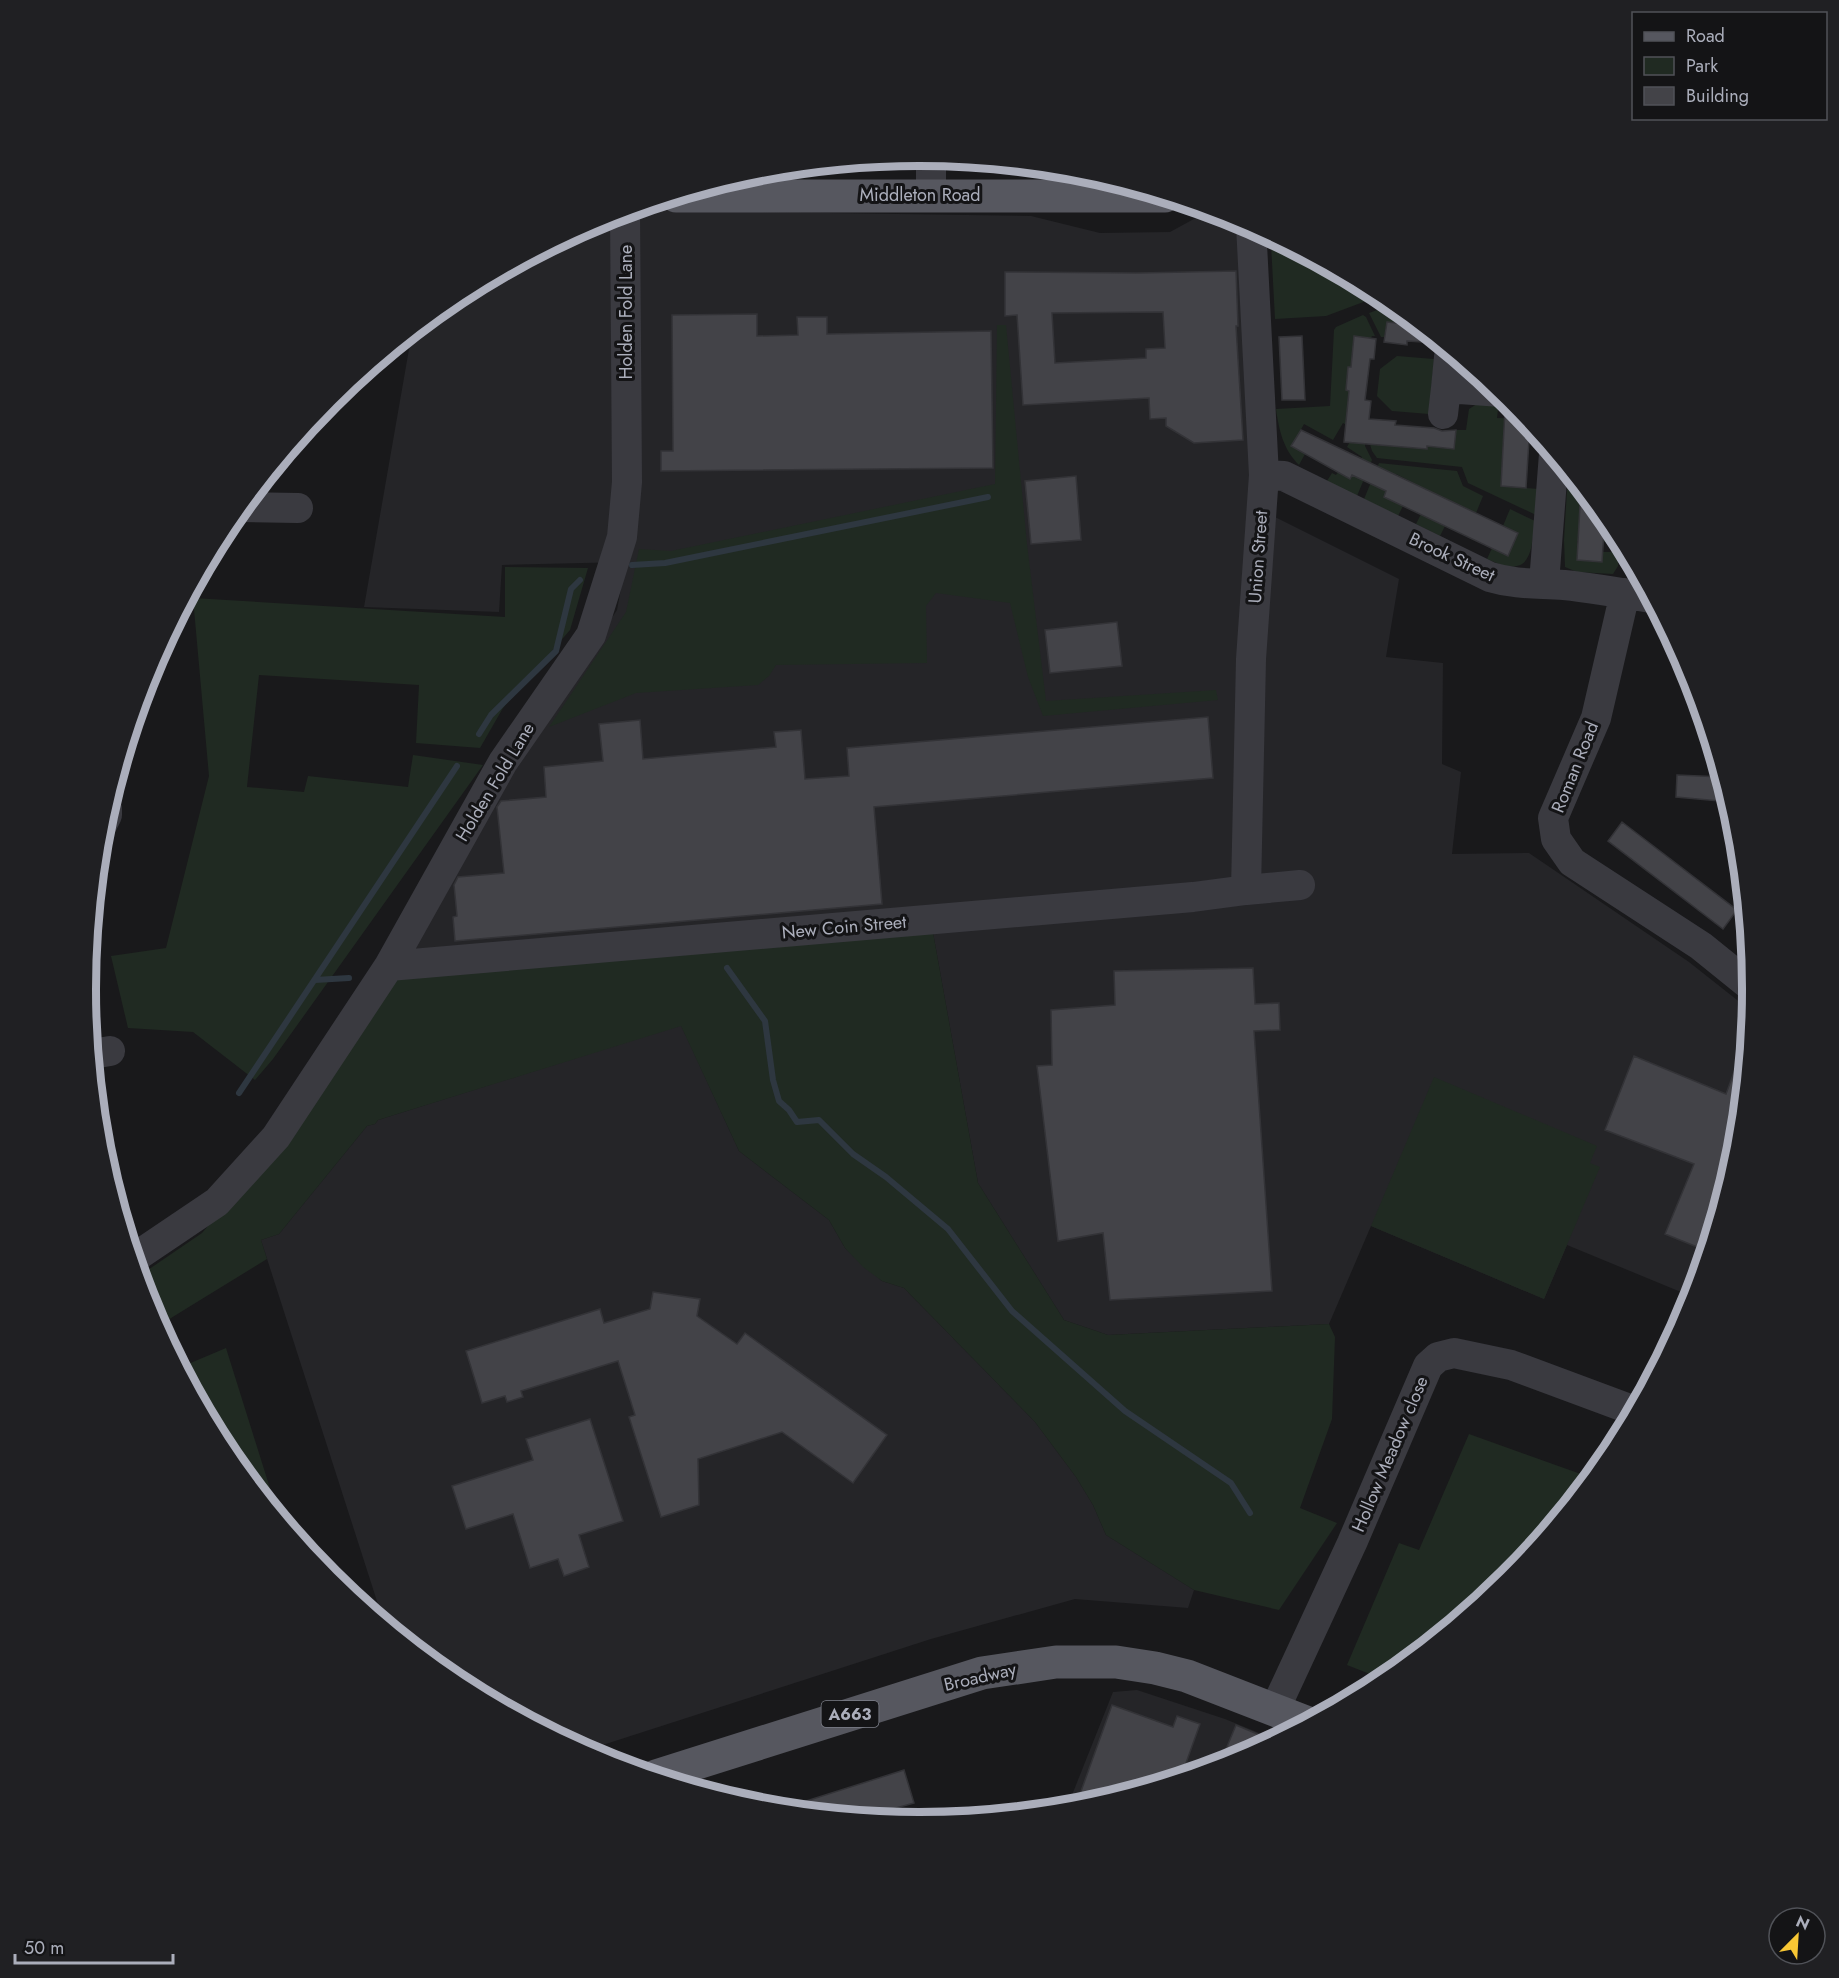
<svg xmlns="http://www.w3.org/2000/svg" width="1839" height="1978" font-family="Jost,sans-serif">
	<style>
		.built { fill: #252528 }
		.green { fill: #202a22 }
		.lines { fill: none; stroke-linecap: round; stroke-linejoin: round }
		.stream { stroke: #2e3740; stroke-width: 6 }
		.building { fill: #434348; stroke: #333337; stroke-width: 1.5; fill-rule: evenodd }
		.minor { stroke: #3a3a40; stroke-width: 30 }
		.major { stroke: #56575f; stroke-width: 33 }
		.labels { text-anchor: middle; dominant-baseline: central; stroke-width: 6; stroke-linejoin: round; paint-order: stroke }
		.shield { fill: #141416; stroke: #7e808a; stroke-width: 1.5 }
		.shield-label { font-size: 16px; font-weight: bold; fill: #abaebb }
		.street-label { font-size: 18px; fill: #abaebb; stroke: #141416 }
		.rim { fill: none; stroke: #abaebb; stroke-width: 8 }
	</style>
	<rect width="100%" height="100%" fill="#19191b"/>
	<path class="built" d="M629 210 1031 216 1100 233 1170 232 1203 214 1229 218 1242 232 1253 506 1399 579 1386 657 1443 663 1442 764 1461 772 1452 854 1529 853 1689 962 1751 1011 1737 1152 1693 1297 1567 1245 1544 1299 1371 1226 1329 1324 1108 1335 1064 1320 978 1183 932 927 392 971 510 774 617 610 626 562 502 565 499 612 364 607 412 332 456 295 601 218Z
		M681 1025 739 1151 829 1220 845 1248 882 1281 904 1288 1035 1422 1076 1477 1093 1505 1106 1535 1194 1590 1188 1608 1075 1599 931 1639 584 1751 456 1682 384 1623 261 1240 279 1234 367 1126 375 1124 378 1120Z
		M1137 1690 1225 1719 1276 1740 1238 1760 1074 1808 1072 1795 1113 1692Z"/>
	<path class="green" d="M1276 238 1315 259 1314 269 1328 271 1329 267 1337 271V281L1359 283 1382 295 1326 316 1275 319 1271 244Z
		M1398 308 1414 321H1409V324L1387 322 1384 337H1381L1369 313 1380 309Z
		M1363 315 1366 317 1375 336H1372L1371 338 1354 337 1351 367H1348L1346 390 1349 391 1346 420 1364 421 1365 424V446L1372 460 1357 496 1327 481 1332 473 1336 475 1338 472 1350 479 1362 457 1347 447 1356 431 1343 423 1333 440 1304 424 1292 446 1305 454 1299 465C1283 449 1279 430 1276 409L1330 406 1334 330 1336 327Z
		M997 325H1006L1027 544 1046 701 1216 690 1218 700 1043 716 1028 677 1010 603 936 593 926 606 927 663 776 665 769 676 758 685 636 693 549 727 626 612 639 549 671 551 995 484Z
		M1397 356 1434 359 1429 414 1392 411 1377 396 1380 369Z
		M1477 404 1515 406 1518 410 1498 409 1497 418 1525 419 1527 422 1504 421 1501 486 1538 489 1536 515 1468 483 1462 467 1377 458 1372 451 1369 441 1454 448 1456 430H1466L1469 409Z
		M1379 463 1457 471 1463 486 1483 496 1476 513 1462 506 1455 521 1449 518 1440 536 1416 524 1421 514 1449 500 1413 486 1414 483 1396 474 1384 497 1403 506 1398 516 1364 499Z
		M1568 473 1582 487 1581 492H1585L1592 500 1581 499V541H1577V560L1602 562 1603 552H1612L1613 542H1600L1602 518H1605V516L1620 538 1618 566 1613 574 1577 572 1565 567 1564 540Z
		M1510 509 1535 521C1531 556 1530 579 1487 559L1492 548 1508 556 1518 533 1503 526Z
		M505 567 588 568 570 630 503 708 480 748 416 743 419 685 259 675 247 787 304 792 308 776 408 787 413 755 483 765 273 1059 255 1080 193 1032 128 1028 111 956 166 948 209 776 193 598 505 617Z
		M932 927 978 1183 1064 1320 1108 1335 1329 1324 1335 1337 1332 1419 1300 1508 1337 1523 1279 1610 1194 1590 1106 1535 1093 1505 1076 1477 1035 1422 904 1288 882 1281 863 1267 845 1248 829 1220 739 1151 681 1026 378 1120 375 1124 367 1126 279 1234 261 1240 267 1259 158 1326 149 1308 139 1276 202 1233 230 1200 392 971Z
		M1434 1077 1597 1146 1590 1163 1600 1167 1544 1299 1371 1226Z
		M226 1348 279 1517 226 1452 181 1367Z
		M1469 1434 1592 1478 1509 1579 1385 1680 1347 1665 1399 1543 1419 1550Z"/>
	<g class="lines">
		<path class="stream" d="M632 565 665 563 988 497
			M479 734 491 715 556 651 571 589 580 580
			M727 968 765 1021 773 1080 779 1101 789 1110 797 1122 819 1120 853 1154 886 1177 948 1229 1012 1311 1125 1411 1231 1483 1250 1513
			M315 980 349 978
			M239 1093 457 766"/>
	</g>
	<path class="building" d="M1236 271 1238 326H1236L1243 440 1194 443 1166 426V418L1150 419 1149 398 1023 405 1017 315 1005 316V272L1137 273ZM1163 312 1165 348 1146 349V358L1055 363 1052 313Z
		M757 314V336L798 335 797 317H827V334L991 331 993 468 661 471V451H673L672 315Z
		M1387 322 1418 325 1440 343 1407 341V345L1384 342Z
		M1302 336 1305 400H1282L1279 337Z
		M1354 336 1376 339 1374 359H1370L1365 400 1371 401 1369 419 1396 421 1395 425 1434 428 1442 431 1456 430 1454 449 1427 446V449L1344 442 1349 391 1346 390 1348 367H1351Z
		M1505 409 1518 410 1530 424 1526 488 1501 486Z
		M1301 430 1518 533 1508 556 1384 497 1386 491 1352 475 1350 479 1291 446Z
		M1076 476 1081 540 1031 544 1025 481Z
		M1581 487 1605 516 1602 562 1577 560Z
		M1117 622 1122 666 1050 673 1045 630Z
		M1208 717 1213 778 874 807 882 904 455 941 453 917 457 916 454 885 458 877 504 873 497 807 501 801 546 797 544 767 603 761 599 724 640 720 643 759 776 747 774 732 801 730 805 779 849 776 847 748Z
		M1677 775 1723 777 1730 802 1676 797Z
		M1622 822 1737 910 1723 929 1608 841Z
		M1253 968 1255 1004 1279 1003 1280 1030 1254 1031 1272 1291 1110 1300 1103 1233 1058 1241 1037 1066 1052 1065 1051 1010 1115 1005 1114 971Z
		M1741 1053 1747 1054 1737 1152 1707 1251 1665 1234 1694 1164 1605 1130 1634 1056 1726 1094Z
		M653 1292 700 1299 697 1316 737 1344 745 1333 887 1435 853 1483 782 1432 698 1459 699 1505 661 1517 629 1417 635 1415 618 1361 521 1391 523 1397 507 1402 505 1396 482 1403 466 1351 600 1309 604 1323 650 1309Z
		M590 1419 623 1521 579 1535 589 1567 564 1576 558 1559 530 1568 513 1514 466 1529 452 1486 533 1460 526 1439Z
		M1112 1705 1173 1727 1177 1716 1200 1724 1181 1777 1075 1808Z
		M1236 1725 1274 1741 1238 1760 1219 1766Z
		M904 1770 914 1803 864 1817 781 1809Z"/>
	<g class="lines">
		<path class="minor" d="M931 156V195
			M1446 388 1449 357
			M1443 414 1446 388 1501 392
			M1264 475 1284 476 1490 577C1517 585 1537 583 1564 585 1593 588 1622 593 1651 598
			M242 507 298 508
			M1544 583 1554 454
			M1625 593 1596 718 1553 818 1556 839 1572 862 1701 946 1753 988
			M103 823 107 815V809
			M1246 890 1251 659 1264 475 1251 225
			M389 966 1193 897 1246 890 1300 885
			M92 1054 110 1051
			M134 1258 217 1202 276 1137 389 966 503 762 591 635 622 537 627 482 625 211
			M1275 1709 1352 1543 1428 1366 1438 1357 1454 1353 1511 1365 1635 1411"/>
		<path class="major" d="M676 196H1165
			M656 1776 982 1673 1056 1662H1116L1155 1668 1187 1676 1308 1723"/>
	</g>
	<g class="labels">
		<rect class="shield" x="821.5" y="1701" width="57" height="26" rx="4.5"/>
		<g class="shield-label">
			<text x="850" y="1714">A663</text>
		</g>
		<g class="street-label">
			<text x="920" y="195">Middleton Road</text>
			<text transform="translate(626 312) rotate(-90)">Holden Fold Lane</text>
			<text transform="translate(1258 557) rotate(-86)">Union Street</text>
			<text transform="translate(1452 557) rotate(25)">Brook Street</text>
			<text transform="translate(1575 767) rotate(-68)">Roman Road</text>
			<text transform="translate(495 782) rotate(-59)">Holden Fold Lane</text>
			<text transform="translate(844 927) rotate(-5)">New Coin Street</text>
			<text transform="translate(1390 1454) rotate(-67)">Hollow Meadow close</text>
			<text transform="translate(980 1677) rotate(-13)">Broadway</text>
		</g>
	</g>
	<path d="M0 0H1839V1978H0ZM96 989a823 823 0 1 1 1646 0a823 823 0 1 1-1646 0Z" fill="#202023" fill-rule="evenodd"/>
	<path class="rim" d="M96 989a823 823 0 1 1 1646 0a823 823 0 1 1-1646 0Z"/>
	<rect x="1632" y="12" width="195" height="108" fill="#141416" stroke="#505258" stroke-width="1.5"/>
	<rect x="1644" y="32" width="30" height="9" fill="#56575f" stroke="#505258" stroke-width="1.5"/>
	<text x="1686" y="42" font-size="18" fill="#abaebb">Road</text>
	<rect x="1644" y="57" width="30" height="18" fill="#202a22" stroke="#505258" stroke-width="1.5"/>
	<text x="1686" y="72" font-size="18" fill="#abaebb">Park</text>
	<rect x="1644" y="87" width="30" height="18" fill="#434348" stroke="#505258" stroke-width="1.5"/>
	<text x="1686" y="102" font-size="18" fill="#abaebb">Building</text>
	<g transform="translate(1797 1936) rotate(24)"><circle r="28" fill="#141416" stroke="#505258" stroke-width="1.5"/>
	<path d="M0-4.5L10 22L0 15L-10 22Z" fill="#f8c734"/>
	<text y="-9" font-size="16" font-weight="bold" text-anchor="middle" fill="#abaebb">N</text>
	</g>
	<path d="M15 1954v9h158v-9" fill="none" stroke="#abaebb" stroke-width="3"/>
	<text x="24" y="1954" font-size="18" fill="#abaebb" stroke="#141416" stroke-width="4.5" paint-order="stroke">50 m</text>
</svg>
